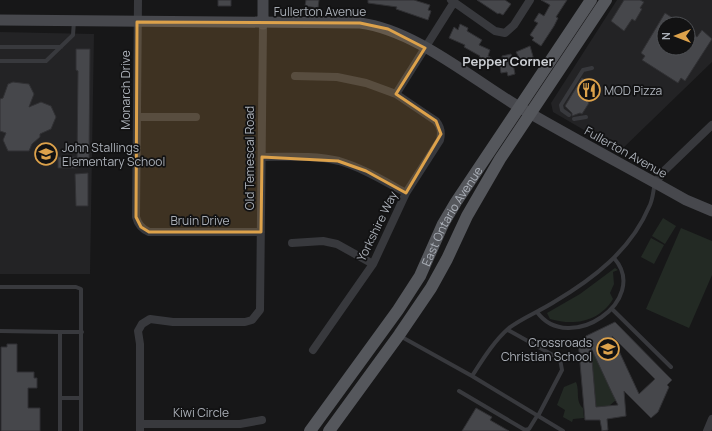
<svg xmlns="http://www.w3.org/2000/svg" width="712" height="431" font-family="Manrope,sans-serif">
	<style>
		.built { fill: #232325; fill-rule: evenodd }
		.green { fill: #232a24 }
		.building { fill: #46474b; stroke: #313134; fill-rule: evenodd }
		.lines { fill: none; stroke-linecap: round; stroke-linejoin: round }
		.lane { stroke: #38393d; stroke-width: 4 }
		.street { stroke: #38393d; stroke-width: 8 }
		.secondary { stroke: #47484d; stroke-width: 11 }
		.primary { stroke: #55575c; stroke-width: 12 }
		.marked { fill: #dda24b; fill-opacity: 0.2; stroke: #dda24b; stroke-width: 3; stroke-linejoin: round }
		.labels { text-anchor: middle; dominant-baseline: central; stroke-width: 3.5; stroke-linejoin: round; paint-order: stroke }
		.street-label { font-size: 12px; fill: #aaafb7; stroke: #121213 }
		.poi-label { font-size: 12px; fill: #aaafb7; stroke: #121213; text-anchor: start }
		.neighbourhood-label { font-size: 13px; font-weight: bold; fill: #cbced3; stroke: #121213 }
	</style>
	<rect width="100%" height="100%" fill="#171718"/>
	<path class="built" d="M617 0H712V62L620 151 553 112 551 103ZM664 24H688V48H664Z
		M0 32 94 34 90 274H0Z"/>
	<path class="green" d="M663 218 676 226 665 244 652 236Z
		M681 228 712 241V275L689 328 646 309Z
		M651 238 664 245 654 264 641 257Z
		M615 268 618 270 613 272 614 284 610 293 613 299C599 322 574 326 550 319L547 313 580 294Z
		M588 342 616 400 609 406 596 407 591 350Z
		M576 382C580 391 575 401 583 408L584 418 573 419 572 422 563 417 565 410 557 405 564 387Z"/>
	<path class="building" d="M218 0H231V6H218Z
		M306 0H319L318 8 305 6Z
		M368 0H414L430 5 428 10 431 11 428 20 396 9 397 7 368 3Z
		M477 0H505L511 4 503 15 499 13 498 14Z
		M541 0H567L556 17 558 18 554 26 541 46 532 40 534 38 530 35 538 23 534 21 539 13 544 16 550 5Z
		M624 0H640L644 2 640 8 642 9 635 21 632 19 624 31 611 21Z
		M665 13 682 24H664V48H688V31L697 37 702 30 712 39 685 81 681 78 678 83 642 60 645 56 641 53Z
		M460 24 468 28 467 31 482 40 479 45 490 50 488 56 492 58 488 67 477 62 480 56 464 47 465 45 449 38 454 27 458 30Z
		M530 46 534 60 523 65 516 52Z
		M76 49H90L89 158H77L78 71 76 70Z
		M511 54 515 74 508 76 507 72 501 73 499 61 503 63 502 56Z
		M582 78 595 88 587 101 589 103 582 114 580 113 572 116V113L565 106Z
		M13 82 29 84 34 94 29 107 41 102 51 106 56 117 51 129 40 134V137L32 144 29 151H8L3 140 6 133 0 131V99L3 98 8 84Z
		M58 157H76V168H58Z
		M88 173V206H76L75 174Z
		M615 322 672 380 667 385 669 387 658 412 651 418 624 391 626 416 607 419 608 430 602 431 600 420H585L578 340H583L586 336ZM612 336 655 379 639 394ZM591 348 612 393 618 405 596 407Z
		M7 344H17V372H34V378H37V388H28V408H40V431H1V347H7Z
		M476 408 492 417 490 420 509 431H462Z"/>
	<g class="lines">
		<path class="lane" d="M0 47H61
			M0 61H46L73 35 74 21
			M569 115 562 110 561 105 583 70 592 68
			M574 119 586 117
			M0 287H76L81 289V431
			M612 309 671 367
			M537 312C569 356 651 300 614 258
			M508 330 560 359 562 370 538 416
			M0 331 60 332V431
			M60 332H82
			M400 336 472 376C483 359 494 341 509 328 522 318 540 311 554 302 593 279 631 250 649 207 653 200 653 191 655 183
			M472 376 563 431
			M459 391 525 430 529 429 537 416
			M60 398H81"/>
		<path class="street" d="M138 0 136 217C138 225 142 229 149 232H261
			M451 0 495 31 505 33 514 25 530 0
			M295 76 337 77 366 83 396 94 436 121C441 127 442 132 440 140L406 193 373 264 313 350
			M396 94 454 2
			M137 117H196
			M262 157C286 157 315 155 339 161 363 168 384 181 406 193
			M655 183 664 171 712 125
			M292 243 323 241 337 244 373 264
			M140 424H240L262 420
			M140 431V344L138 331 142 324 150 319 173 322H245L252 320 260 310 263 24
			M707 431 712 419"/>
		<path class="secondary" d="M0 20 360 23C415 30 472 79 519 107 574 139 631 169 686 200L712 211
			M263 24V0"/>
		<g class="primary">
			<path id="s1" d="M310 431 398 310 420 276 443 224 456 202 591 0"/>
			<path d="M329 431 399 335 431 288 447 259 467 216 500 159 606 0"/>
		</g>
	</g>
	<path class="marked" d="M137 22 360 23 388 29 425 48 396 94 436 121 441 134 406 193 366 171 338 161 262 157 261 232H149L141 227 136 217Z"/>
	<defs>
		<g id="restaurant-ring" transform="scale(1.15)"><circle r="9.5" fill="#121213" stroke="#dda24b" stroke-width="1.5"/><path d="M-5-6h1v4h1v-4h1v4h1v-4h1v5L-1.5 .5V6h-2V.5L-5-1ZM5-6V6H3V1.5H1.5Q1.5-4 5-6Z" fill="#dda24b"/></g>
		<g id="school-ring" transform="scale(1.15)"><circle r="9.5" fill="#121213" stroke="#dda24b" stroke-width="1.5"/><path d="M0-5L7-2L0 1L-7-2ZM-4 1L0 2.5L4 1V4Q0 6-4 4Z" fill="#dda24b"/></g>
	</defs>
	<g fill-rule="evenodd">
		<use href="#restaurant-ring" x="589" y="90"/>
		<use href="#school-ring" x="46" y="154"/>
		<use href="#school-ring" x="608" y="349"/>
	</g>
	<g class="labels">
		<g class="street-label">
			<text x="320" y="11">Fullerton Avenue</text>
			<text transform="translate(125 90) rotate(-90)">Monarch Drive</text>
			<text transform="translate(626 152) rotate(29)">Fullerton Avenue</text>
			<text transform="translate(249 158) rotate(-90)">Old Temescal Road</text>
			<text stroke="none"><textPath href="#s1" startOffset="258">East Ontario Avenue</textPath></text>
			<text x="200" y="220">Bruin Drive</text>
			<text transform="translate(377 226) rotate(-64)">Yorkshire Way</text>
			<text x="201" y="412">Kiwi Circle</text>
		</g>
		<g class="poi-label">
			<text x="604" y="90">MOD Pizza</text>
			<text x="62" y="147">John Stallings<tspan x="62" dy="14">Elementary School</tspan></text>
			<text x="592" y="342" text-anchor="end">Crossroads<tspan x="592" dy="14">Christian School</tspan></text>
		</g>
		<g class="neighbourhood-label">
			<text x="508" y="61">Pepper Corner</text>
		</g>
	</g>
	<g transform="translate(676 36) rotate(270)"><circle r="19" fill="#121213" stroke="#4f5155"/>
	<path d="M0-3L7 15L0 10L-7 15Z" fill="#dda24b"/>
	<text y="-6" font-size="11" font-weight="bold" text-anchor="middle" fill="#aaafb7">N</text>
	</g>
</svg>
